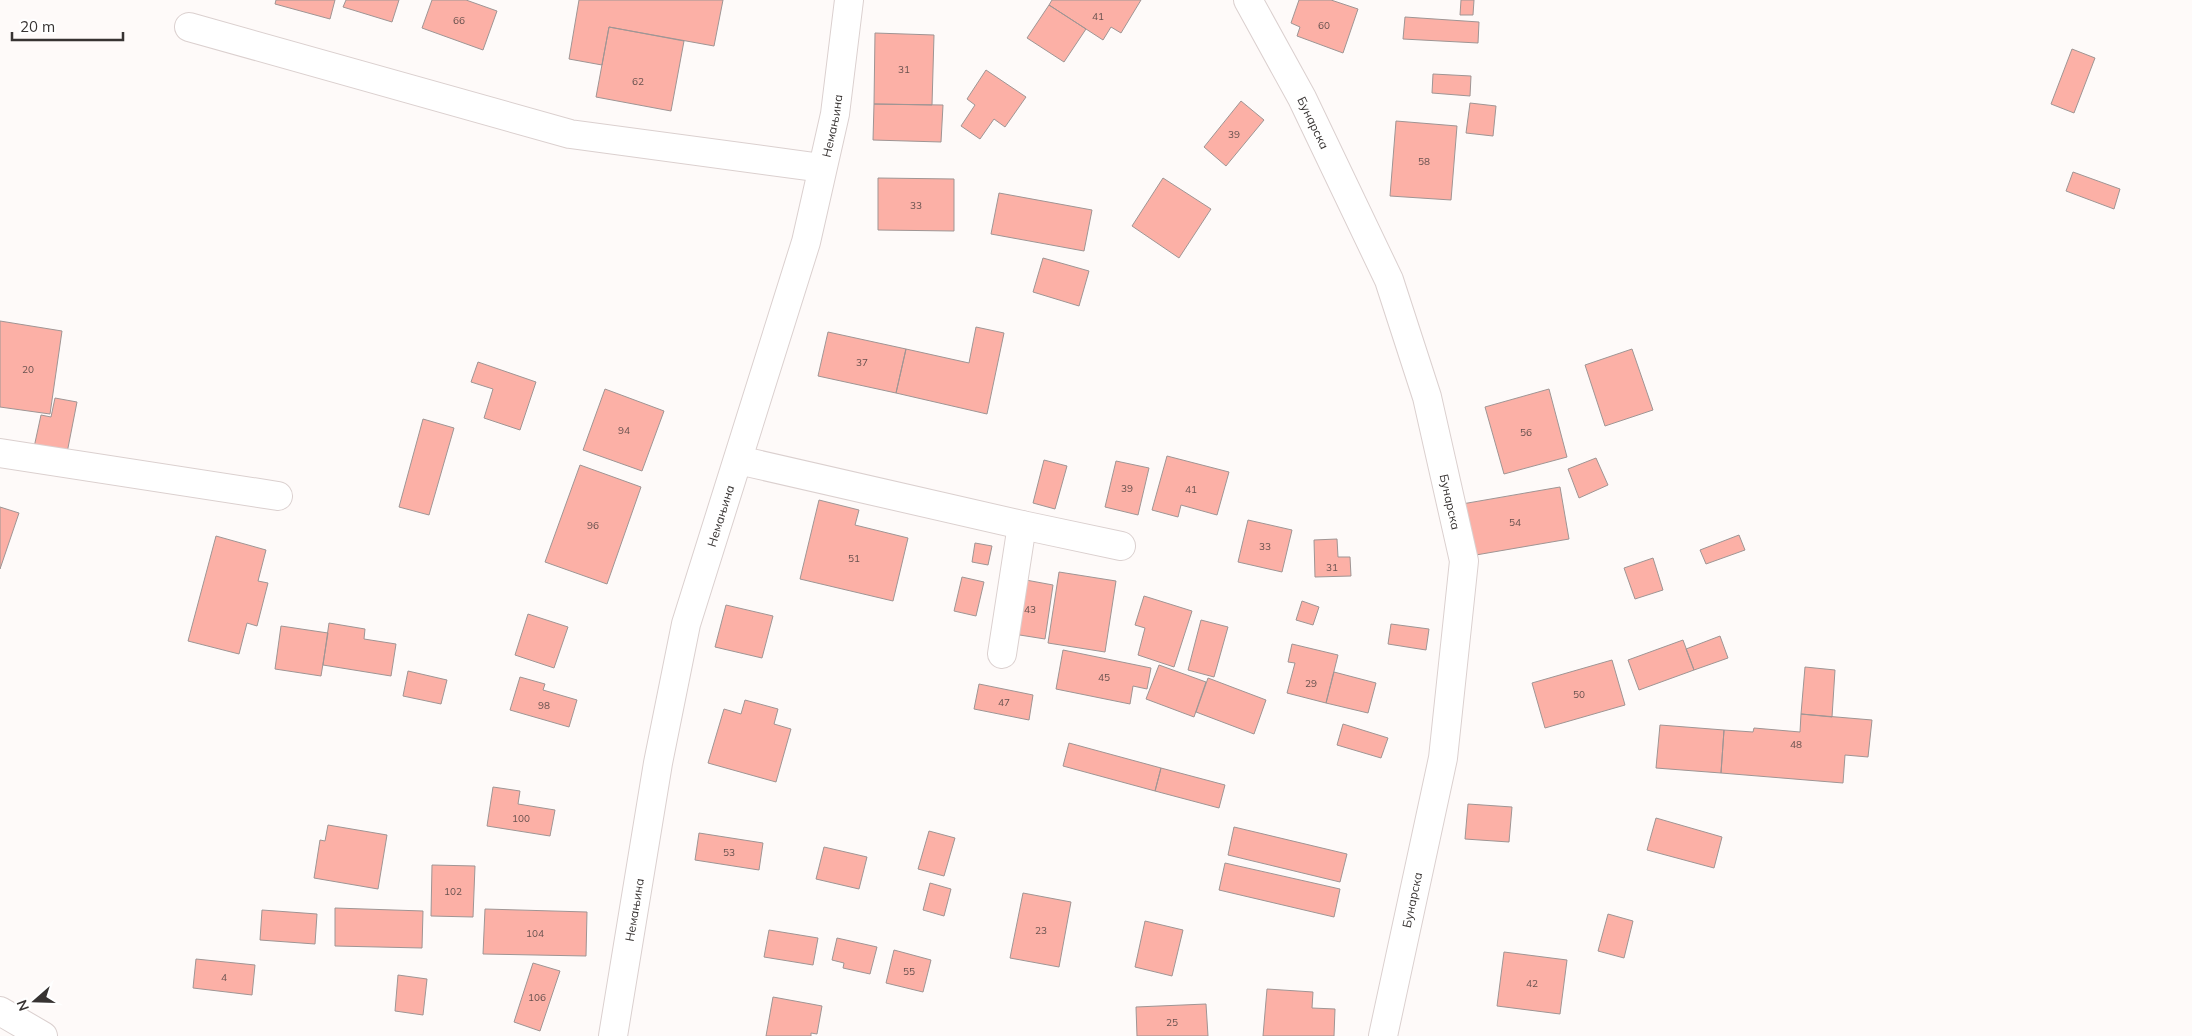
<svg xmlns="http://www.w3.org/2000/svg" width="2192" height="1036" font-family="Mulish,sans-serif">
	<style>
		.building { fill: #fcb0a6; stroke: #9f9594 }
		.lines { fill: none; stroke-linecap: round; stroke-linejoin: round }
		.minor-casing { stroke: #dbd0cf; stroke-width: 30 }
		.minor { stroke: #fff; stroke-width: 28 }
		.labels { text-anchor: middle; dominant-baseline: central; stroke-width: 4; stroke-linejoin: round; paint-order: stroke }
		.number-label { font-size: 10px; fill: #68524f }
		.street-label { font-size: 12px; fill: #373332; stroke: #fff }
	</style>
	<rect width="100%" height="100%" fill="#fefaf9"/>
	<path class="building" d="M276 0H335L330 19 275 4Z
		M346 0H399L392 22 343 7Z
		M432 0H466L497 11 483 50 422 28Z
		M579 0H723L714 46 609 27 602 65 569 59Z
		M1052 0H1141L1121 33 1111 27 1103 40 1049 5Z
		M1299 0H1331L1358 9 1343 53 1297 36 1300 27 1291 23Z
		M1461 0H1474L1473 15H1460Z
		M1049 5 1086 29 1064 62 1027 38Z
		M1405 17 1479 22 1478 43 1403 39Z
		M609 27 684 41 671 111 596 97Z
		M875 33 934 35 932 105 874 104Z
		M2072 49 2095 58 2074 113 2051 104Z
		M986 70 1026 97 1005 127 994 119 980 139 961 126 975 105 967 99Z
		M1433 74 1471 76 1470 96 1432 93Z
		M1241 101 1264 120 1226 166 1204 147Z
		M1470 103 1496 106 1493 136 1466 133Z
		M874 104 943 105 941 142 873 140Z
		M1396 121 1457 126 1451 200 1390 196Z
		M2073 172 2120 189 2114 209 2066 191Z
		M878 178 954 179V231L878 230Z
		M1163 178 1211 209 1179 258 1132 226Z
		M999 193 1092 210 1084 251 991 234Z
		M1043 258 1089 271 1079 306 1033 292Z
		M0 321 62 331 50 414 0 407Z
		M976 327 1004 333 987 414 896 393 906 349 969 363Z
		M828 332 906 349 896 393 818 376Z
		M1632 349 1653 410 1605 426 1585 365Z
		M478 362 536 382 520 430 484 418 493 389 471 382Z
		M605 389 664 411 642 471 583 450Z
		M1549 389 1567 457 1504 474 1485 407Z
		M55 398 77 402 66 458 33 452 41 415 51 417Z
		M423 419 454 428 429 515 399 507Z
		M1167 456 1229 472 1217 515 1181 505 1178 517 1152 510Z
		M1596 458 1608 485 1579 498 1568 469Z
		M1044 460 1067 466 1055 509 1033 503Z
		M1116 461 1149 468 1138 515 1105 507Z
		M580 465 641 487 607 584 545 562Z
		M1560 487 1569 539 1470 556 1462 504Z
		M819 500 859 510 855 525 908 538 893 601 800 579Z
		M0 507 19 513 0 569Z
		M1248 520 1292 530 1282 572 1238 562Z
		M1739 535 1745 550 1706 564 1700 550Z
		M216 536 266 550 258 581 268 583 257 626 247 623 239 654 188 641Z
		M1337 539 1338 557H1350L1351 576 1315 577 1314 540Z
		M975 543 992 546 988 565 972 562Z
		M1653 558 1663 590 1635 599 1624 568Z
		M1059 572 1116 581 1105 652 1048 643Z
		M962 577 984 582 976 616 954 611Z
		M1015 578 1053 585 1045 639 1007 633Z
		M1144 596 1192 611 1174 667 1138 655 1145 628 1135 625Z
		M1302 601 1319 607 1313 625 1296 620Z
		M726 605 773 616 762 658 715 647Z
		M528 614 568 627 554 668 515 655Z
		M1201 620 1228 627 1214 677 1188 670Z
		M329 623 365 629 364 639 396 644 391 676 323 665Z
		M1391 624 1429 629 1426 650 1388 644Z
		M281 626 328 633 321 676 275 669Z
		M1720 636 1728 658 1694 670 1686 649Z
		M1683 640 1694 670 1639 690 1628 660Z
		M1292 644 1338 655 1326 703 1287 693 1295 663 1288 662Z
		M1063 650 1151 668 1147 689 1133 686 1130 704 1056 689Z
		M1612 660 1625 705 1545 728 1532 683Z
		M1159 665 1206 682 1194 717 1146 699Z
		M1805 667 1835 670 1832 717 1801 714Z
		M408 671 447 680 441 704 403 696Z
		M1334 672 1376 683 1368 713 1326 703Z
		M520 677 545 684 543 690 577 700 569 727 510 710Z
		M1208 678 1266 700 1254 734 1196 712Z
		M979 684 1033 695 1029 720 974 709Z
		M745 700 778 709 774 724 791 729 776 782 708 763 724 709 741 714Z
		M1801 714 1872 720 1868 757 1845 755 1843 783 1721 773 1724 730 1753 732 1754 728 1800 732Z
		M1343 724 1388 738 1381 758 1337 745Z
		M1660 725 1724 730 1721 773 1656 768Z
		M1069 743 1161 768 1155 791 1063 766Z
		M1161 768 1225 785 1219 808 1155 791Z
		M493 787 520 791 518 804 555 810 550 836 487 826Z
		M1468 804 1512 807 1509 842 1465 839Z
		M1656 818 1722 837 1714 868 1647 850Z
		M328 825 387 835 378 889 314 878 320 840 325 841Z
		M1234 827 1347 854 1340 882 1228 855Z
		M929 831 955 838 944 876 918 869Z
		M699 833 763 843 759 870 695 860Z
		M824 847 867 857 859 889 816 879Z
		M1225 863 1340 889 1334 917 1219 890Z
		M432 865 475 866 473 917 431 916Z
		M930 883 951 889 944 916 923 910Z
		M1023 893 1071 902 1059 967 1010 958Z
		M335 908 423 911 422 948 335 946Z
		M485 909 587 912 586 956 483 954Z
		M262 910 317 914 315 944 260 940Z
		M1608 914 1633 921 1624 958 1598 951Z
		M1145 921 1183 930 1172 976 1135 967Z
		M769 930 818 938 813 965 764 957Z
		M837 938 877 947 870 974 843 968 844 963 832 960Z
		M894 950 931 960 923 992 886 983Z
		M1504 952 1567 960 1560 1014 1497 1006Z
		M196 959 255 965 252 995 193 988Z
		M533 963 560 971 540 1031 514 1022Z
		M398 975 427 979 423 1015 395 1011Z
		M1267 989 1313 992 1312 1008 1335 1009 1334 1036H1263Z
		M773 997 822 1006 817 1034 811 1033V1036H766Z
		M1206 1004 1208 1036H1137L1136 1007Z"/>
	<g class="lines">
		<g class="minor-casing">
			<g id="minor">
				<path id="s1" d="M1248 0 1302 98 1389 280 1427 397 1464 561 1443 758 1383 1036"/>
				<path d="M189 27 570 134 822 168"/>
				<path d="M0 453 278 496"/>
				<path d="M738 460 1022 525 1121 546"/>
				<path d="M1002 654 1022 525"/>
				<path d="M0 1011 43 1036"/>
				<path id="s2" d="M613 1036 658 763 686 624 806 242 835 114 849 0"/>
			</g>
		</g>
		<use href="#minor" class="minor"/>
	</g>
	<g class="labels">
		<g class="number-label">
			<text x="1098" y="16">41</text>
			<text x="459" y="20">66</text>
			<text x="1324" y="25">60</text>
			<text x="904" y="69">31</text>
			<text x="638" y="81">62</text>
			<text x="1234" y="134">39</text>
			<text x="1424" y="161">58</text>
			<text x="916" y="205">33</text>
			<text x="862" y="362">37</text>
			<text x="28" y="369">20</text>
			<text x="624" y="430">94</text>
			<text x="1526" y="432">56</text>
			<text x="1127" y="488">39</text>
			<text x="1191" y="489">41</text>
			<text x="1515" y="522">54</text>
			<text x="593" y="525">96</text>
			<text x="1265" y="546">33</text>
			<text x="854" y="558">51</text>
			<text x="1332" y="567">31</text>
			<text x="1030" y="609">43</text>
			<text x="1104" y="677">45</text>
			<text x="1311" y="683">29</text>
			<text x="1579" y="694">50</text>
			<text x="1004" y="702">47</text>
			<text x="544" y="705">98</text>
			<text x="1796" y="744">48</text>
			<text x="521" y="818">100</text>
			<text x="729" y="852">53</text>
			<text x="453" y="891">102</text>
			<text x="1041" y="930">23</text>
			<text x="535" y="933">104</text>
			<text x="909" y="971">55</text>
			<text x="224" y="977">4</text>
			<text x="1532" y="983">42</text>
			<text x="537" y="997">106</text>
			<text x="1172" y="1022">25</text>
		</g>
		<g class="street-label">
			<text stroke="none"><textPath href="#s1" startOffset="139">Бунарска</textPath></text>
			<text stroke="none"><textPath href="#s2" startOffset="938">Немањина</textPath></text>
			<text stroke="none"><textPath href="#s1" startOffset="544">Бунарска</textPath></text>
			<text stroke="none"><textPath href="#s2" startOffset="532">Немањина</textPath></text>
			<text transform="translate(1412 900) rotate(-78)">Бунарска</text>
			<text stroke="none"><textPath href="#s2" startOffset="128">Немањина</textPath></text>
		</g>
	</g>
	<g transform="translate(35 1001) rotate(250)" stroke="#ffffff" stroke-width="4" paint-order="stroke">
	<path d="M0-4L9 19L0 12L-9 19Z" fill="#373332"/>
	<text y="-8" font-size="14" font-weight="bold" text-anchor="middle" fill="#373332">N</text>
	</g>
	<path d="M12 32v8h111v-8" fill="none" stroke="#373332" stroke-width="2.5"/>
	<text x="20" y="32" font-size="15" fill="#373332" stroke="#ffffff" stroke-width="4" paint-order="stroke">20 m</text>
</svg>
